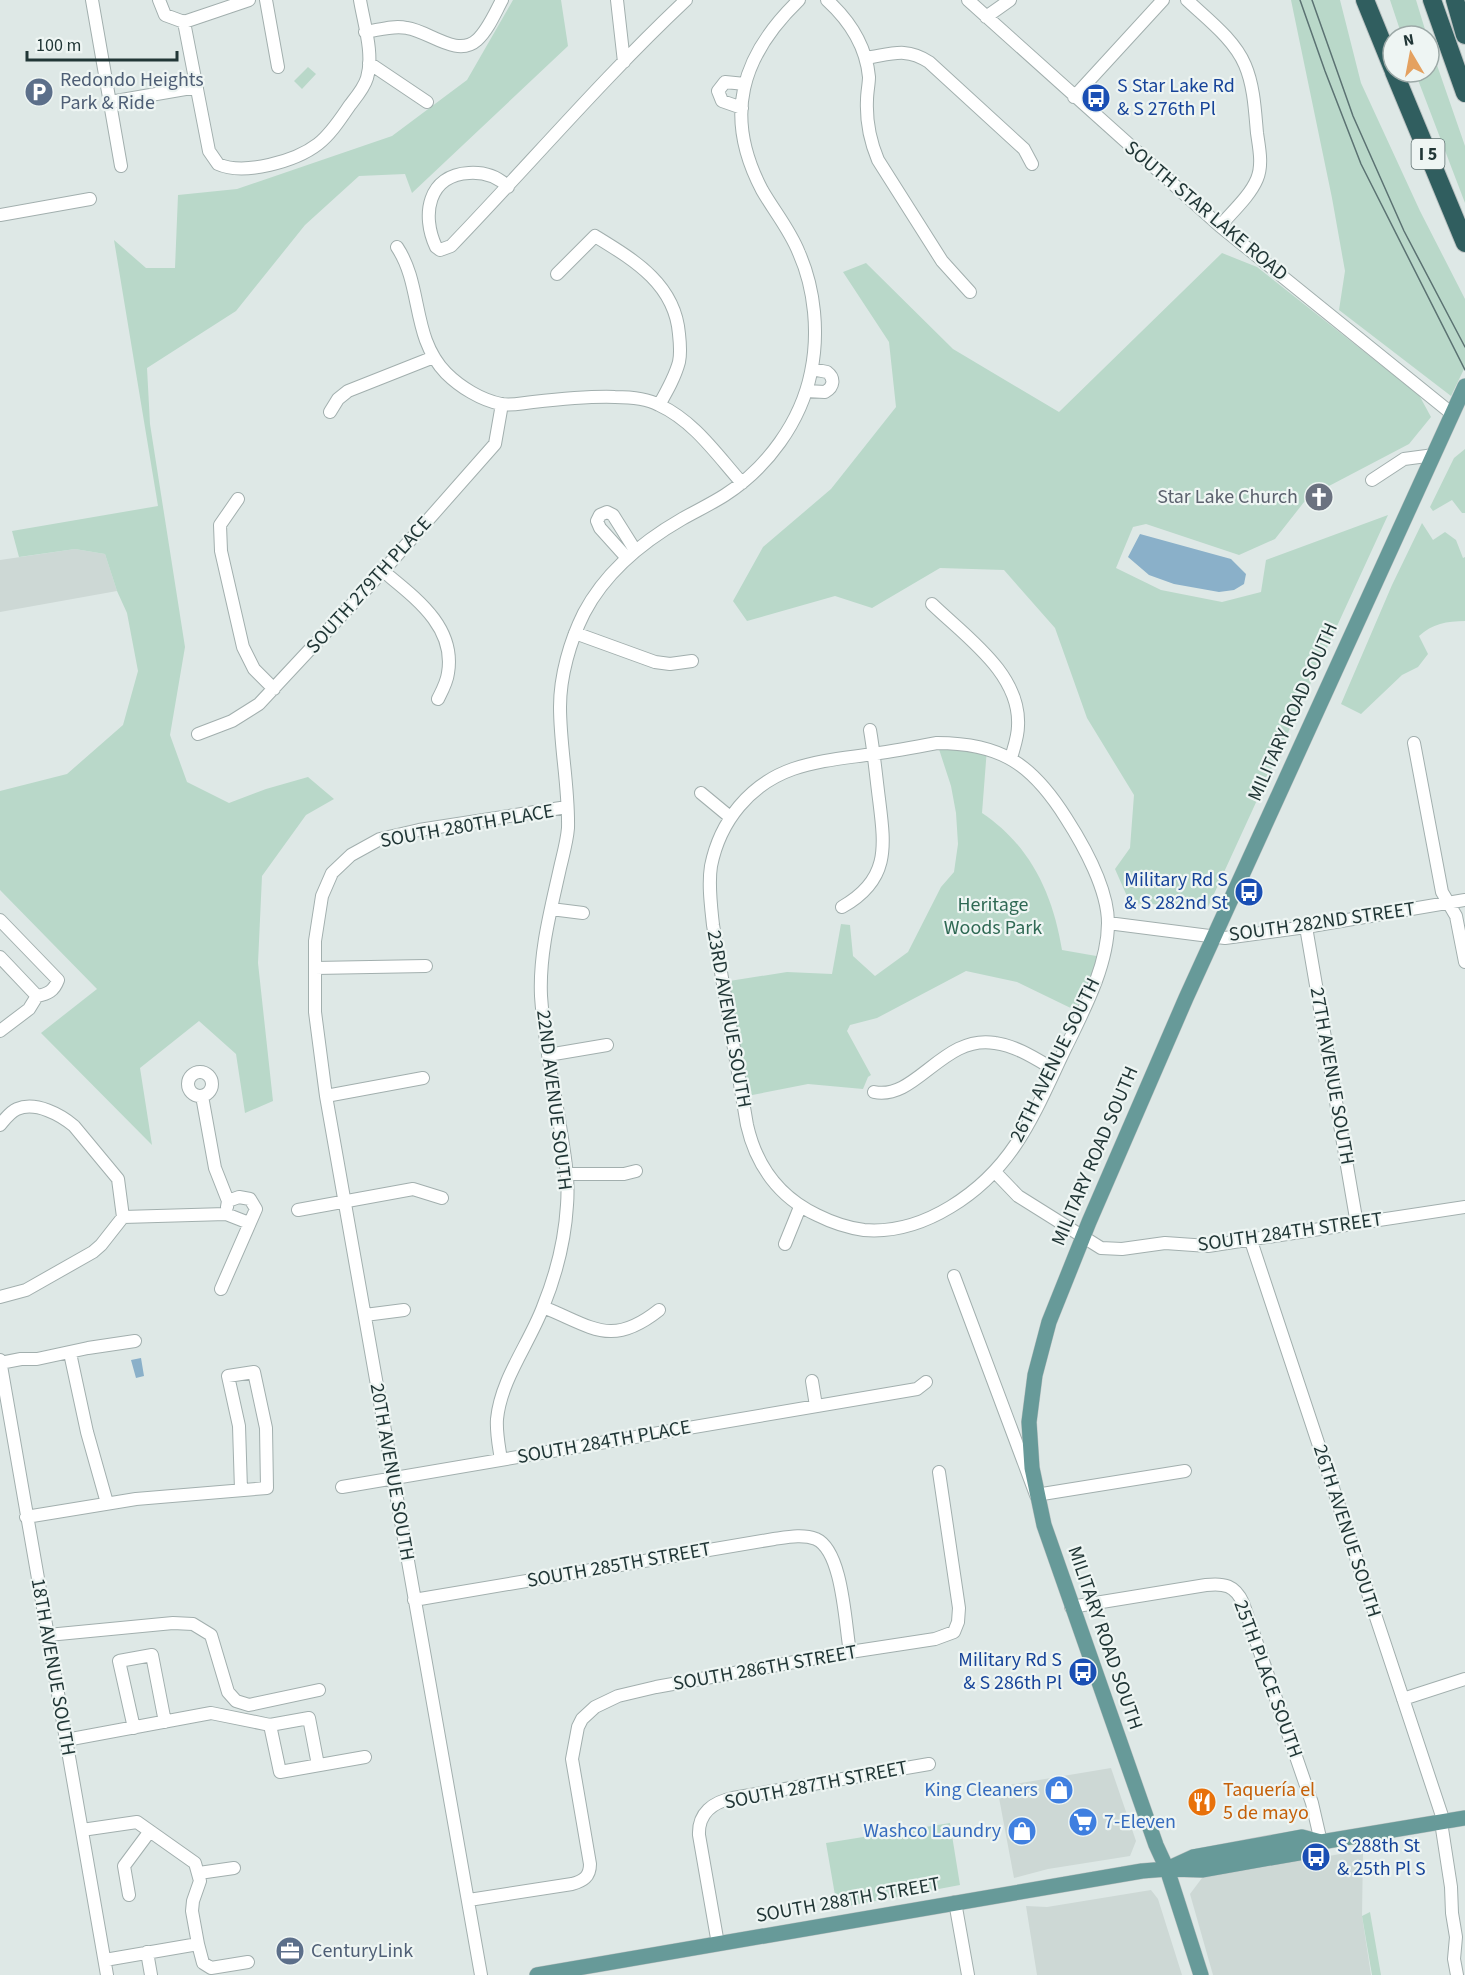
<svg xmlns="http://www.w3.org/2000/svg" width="1465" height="1975" font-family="'Source Sans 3',sans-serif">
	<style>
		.built { fill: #cdd8d5 }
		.green { fill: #b9d8c9 }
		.water { fill: #8ab0c9 }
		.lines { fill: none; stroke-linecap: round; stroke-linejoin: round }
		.minor-casing { stroke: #a2afae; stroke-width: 14 }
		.major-casing { stroke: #bcc3c3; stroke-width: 16 }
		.highway-casing { stroke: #bcc3c3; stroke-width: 20 }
		.minor { stroke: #fff; stroke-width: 12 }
		.major { stroke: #679a99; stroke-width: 15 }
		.highway { stroke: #305e5f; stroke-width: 18 }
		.tram { stroke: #5b7272; stroke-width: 1.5 }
		.labels { text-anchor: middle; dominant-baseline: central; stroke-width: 4.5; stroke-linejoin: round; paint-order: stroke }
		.shield { fill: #eef5f3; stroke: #5e6f6f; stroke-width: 1.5 }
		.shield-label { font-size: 18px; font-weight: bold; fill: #213636 }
		.service-label { font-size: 20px; fill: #4e5e75; stroke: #eef5f3; text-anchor: start }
		.transit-label { font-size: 20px; fill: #164399; stroke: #eef5f3; text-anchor: start }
		.street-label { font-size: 20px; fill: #213636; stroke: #eef5f3 }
		.worship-label { font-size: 20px; fill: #5b616d; stroke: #eef5f3; text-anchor: end }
		.park-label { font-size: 20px; fill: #2f6954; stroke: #eef5f3 }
		.shop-label { font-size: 20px; fill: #366cbe; stroke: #eef5f3; text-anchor: end }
		.food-label { font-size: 20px; fill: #c56008; stroke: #eef5f3; text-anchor: start }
	</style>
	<rect width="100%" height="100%" fill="#dee8e6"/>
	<path class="built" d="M75 549 105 554 117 591 0 612V560Z
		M1111 1768 1136 1841 1130 1856 1048 1869 1014 1878 997 1787Z
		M1363 1850 1362 1916 1371 1975H1213L1190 1894 1202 1878Z
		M1151 1890 1158 1899 1182 1975H1037L1026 1906 1047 1907Z"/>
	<path class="green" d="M513 0H561L568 46 412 193 405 174 359 176 305 225 236 311 147 368 150 424 185 647 170 735 187 782 229 803 266 789 308 777 334 799 306 815 262 876 258 963 273 1101 245 1113 236 1054 199 1021 140 1068 152 1145 41 1033 97 989 0 890V791L67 774 123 725 138 671 127 613 117 591 105 554 75 549 19 557 12 531 158 506 114 240 146 268H175L178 195 237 189 392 136 467 80Z
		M1291 0H1340L1361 83 1420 211 1465 299V367L1451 396 1339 310 1345 271 1332 198Z
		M1390 0H1416L1427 36H1402Z
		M1429 42 1465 146V203L1415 72H1429Z
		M308 67 316 74 302 89 294 81Z
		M1222 253 1257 267 1419 395 1431 417 1409 444 1308 497 1275 539 1239 555 1146 524 1133 527 1116 568 1161 590 1222 602 1261 592 1266 560 1388 515 1208 907 1130 903 1115 869 1130 848 1134 795 1087 718 1055 628 1004 570 940 568 872 608 835 596 747 621 733 601 763 547 831 489 896 407 889 342 843 272 866 263 953 349 1059 412Z
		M1465 449V513H1462L1452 500 1433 511 1430 507 1454 458Z
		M1422 523 1433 540 1445 532 1456 540 1463 558 1465 557V621C1447 621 1432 624 1419 636L1428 654 1418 667 1402 675 1361 714 1341 704 1392 585Z
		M937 743 987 748 982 813C1030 845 1053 894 1062 950L1102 957 1081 1013 1017 982 966 971 877 1018 850 1025 847 1031 871 1075 868 1077 863 1089 808 1084 742 1097 723 982 787 972 832 974 841 924 850 925 853 956 875 976 908 952 941 887 954 872 958 844 956 813 951 786Z
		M950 1823 960 1885 848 1906 836 1901 826 1843Z
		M1370 1912 1381 1975H1372L1362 1916Z"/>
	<path class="water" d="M1140 534 1231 559 1246 574 1244 584 1234 590 1219 592 1174 584 1149 575 1128 557Z
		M141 1358 144 1376 136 1378 131 1360Z"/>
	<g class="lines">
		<g class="minor-casing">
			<path id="minor" d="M92 0 121 166
				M159 0 165 15 184 22
				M249 0 184 22 209 151 218 164C244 176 296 161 318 144 331 134 341 118 350 105 357 96 364 88 367 78 374 54 364 24 360 0
				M266 0 278 67
				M617 0 624 62
				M827 0C850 21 866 45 869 77 869 84 867 92 867 100 866 121 870 141 878 160L942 261 970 292
				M968 0 1220 226 1451 413
				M1187 0C1207 19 1234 39 1245 65 1254 86 1255 111 1257 133 1259 147 1263 165 1257 179 1250 196 1232 212 1220 226
				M986 17 1010 0
				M365 32C379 30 393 25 407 28 429 31 457 58 477 40 488 30 495 13 502 0
				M866 58C892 54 906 47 929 62L1024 149 1032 164
				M369 63 427 102
				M1074 97 1163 0
				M110 102 197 87
				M742 108 722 101 718 91 725 82 745 84
				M508 187C497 176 485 172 469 173 428 175 421 215 436 247L440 250 451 246C529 165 603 78 686 0
				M0 215 90 199
				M397 247C423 286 411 337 446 373 460 387 481 400 501 404 512 406 522 403 533 402 560 399 588 396 615 397 629 397 646 398 659 405 694 421 717 455 742 483
				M557 274 595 236C634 260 675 284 679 334 680 343 681 353 679 362 675 377 667 391 659 405
				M806 391 825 392C834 387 835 378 827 372L812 369
				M330 412 338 399 348 391 434 357
				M1372 480 1404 459 1434 455
				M238 499 220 525 221 551 243 647 254 669 274 689
				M627 558 600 528 597 521 600 515 607 512 613 515 635 550
				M383 571C414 597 456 626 448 673 447 682 442 691 438 699
				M932 604C966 637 1021 674 1018 726 1018 737 1014 747 1011 758
				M575 633 655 662 670 664 692 661
				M198 734 232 721 259 704 383 571 495 444 502 404
				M937 743C1001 743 1032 764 1066 818 1084 846 1108 890 1108 923 1108 965 1084 1010 1066 1047 1050 1080 1036 1114 1016 1144 984 1192 924 1235 864 1230 849 1228 831 1222 817 1215 779 1197 756 1165 747 1125L713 925C711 906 708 885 711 866 720 821 750 784 793 769 819 760 846 758 873 754 894 751 916 747 937 743Z
				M1414 743 1442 892 1456 916 1465 962
				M701 793 730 817
				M842 907C890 880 885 847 879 799 876 776 874 753 870 730
				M551 909 583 913
				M0 920 58 980C54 991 48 994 37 996L0 957
				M1108 923 1225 938 1306 927 1465 900
				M1306 927 1357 1224
				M315 968 426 966
				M0 1031 29 1009 37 996
				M548 1055 607 1045
				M188 1084a12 12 0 1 1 24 0a12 12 0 1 1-24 0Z
				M874 1092C916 1101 943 1034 995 1043 1017 1046 1036 1059 1055 1070
				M202 1096 215 1168 228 1201 227 1207
				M326 1096 423 1078
				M0 1125C5 1119 10 1112 17 1109 36 1101 61 1115 74 1126L118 1179 123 1217
				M995 1172 1018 1196 1101 1248 1122 1249 1165 1243 1208 1246 1465 1207
				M567 1174H624L636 1171
				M298 1210 413 1189 442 1198
				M1251 1241 1444 1822
				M785 1244 800 1207
				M954 1276 1036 1495 1185 1471
				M221 1289 256 1209 250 1199 239 1197 228 1201
				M0 1297 26 1290 93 1252 101 1245 123 1217 226 1214 249 1223
				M543 1307C593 1327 611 1348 659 1310
				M365 1315 404 1310
				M70 1353 87 1432 107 1503
				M0 1360 107 1975
				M0 1363 21 1359H37L88 1348 135 1341
				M812 1381 816 1406
				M501 1460C499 1446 496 1433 497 1419 501 1379 529 1344 543 1307 556 1275 565 1239 567 1205 569 1180 565 1157 561 1132 554 1087 544 1042 541 996 539 953 551 909 560 868 563 855 567 841 568 828 569 787 560 747 560 707 560 676 570 641 584 613 606 571 642 542 682 519 696 511 711 504 725 495 767 468 801 422 811 372 819 334 815 289 799 253 790 230 774 211 762 190 723 116 741 56 799 0
				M342 1487 917 1389 926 1382
				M26 1517 136 1499 267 1488 266 1428 254 1372 228 1376 239 1426 241 1490
				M414 1600 774 1539C788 1537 803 1534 816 1539 843 1551 845 1625 850 1652
				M1071 1607 1206 1585C1224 1583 1235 1585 1243 1603L1312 1803 1321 1842
				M48 1635 173 1623 193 1624 211 1635 228 1692 236 1701 249 1705 319 1690
				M1403 1699 1465 1679
				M270 1725 309 1718 318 1765
				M134 1728 119 1661 152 1655 165 1722
				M66 1740 211 1713 270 1725 280 1772 365 1757
				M1441 1822 1451 1887 1452 1913 1456 1937 1454 1959 1457 1975
				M82 1830 137 1822 195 1863 200 1881 193 1901 192 1911 198 1944 105 1960
				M199 1873 234 1868
				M129 1895 124 1866 150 1831
				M469 1900 572 1884C583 1881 590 1877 590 1864L572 1759 578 1727 582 1719 595 1707 618 1696 656 1687 850 1652 935 1639 954 1632 958 1622 959 1608 939 1472
				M955 1902 968 1975
				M198 1944 203 1963 211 1968 248 1962
				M718 1944 699 1835C698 1813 713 1802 733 1798L929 1764
				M147 1952 151 1975
				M481 1975 326 1096 315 1012V941L322 896 332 873 351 855 380 839 419 830 567 807"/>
		</g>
		<g class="major-casing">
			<path id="major" d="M1169 1868 1193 1857 1302 1837 1321 1842
				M537 1975 1142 1871 1167 1869 1202 1870 1299 1853 1321 1842 1465 1818
				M1201 1975 1167 1869 1156 1845 1044 1525 1032 1468 1029 1422 1035 1375 1049 1322 1089 1222 1186 998 1465 386"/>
		</g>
		<g class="highway-casing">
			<path id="highway" d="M1365 0 1393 69
				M1432 0 1465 93
				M1455 0 1465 35
				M1394 72 1465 243"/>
		</g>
		<use href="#minor" class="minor"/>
		<use href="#major" class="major"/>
		<use href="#highway" class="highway"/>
		<path class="tram" d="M1300 0 1325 71 1361 164 1465 370
			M1312 0 1353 116 1404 231 1465 347"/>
	</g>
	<defs>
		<g id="parking-disc" transform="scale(1.5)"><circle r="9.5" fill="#5c6f8a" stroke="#eef5f3"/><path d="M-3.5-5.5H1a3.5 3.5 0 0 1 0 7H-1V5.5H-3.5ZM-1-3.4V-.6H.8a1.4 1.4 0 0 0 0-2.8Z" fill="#fff"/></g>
		<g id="bus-disc" transform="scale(1.5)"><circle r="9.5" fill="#1a4fb4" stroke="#eef5f3"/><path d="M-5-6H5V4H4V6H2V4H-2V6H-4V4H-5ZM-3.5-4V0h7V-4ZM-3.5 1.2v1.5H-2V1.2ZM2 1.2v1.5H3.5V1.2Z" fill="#fff"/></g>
		<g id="church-disc" transform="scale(1.5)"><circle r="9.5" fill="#6b7280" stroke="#eef5f3"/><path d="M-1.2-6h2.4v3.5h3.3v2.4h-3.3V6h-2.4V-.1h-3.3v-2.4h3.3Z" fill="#fff"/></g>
		<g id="shop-disc" transform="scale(1.5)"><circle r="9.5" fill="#3f7fe0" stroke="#eef5f3"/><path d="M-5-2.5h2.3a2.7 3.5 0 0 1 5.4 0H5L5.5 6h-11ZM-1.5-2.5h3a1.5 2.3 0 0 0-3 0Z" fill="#fff"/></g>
		<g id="restaurant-disc" transform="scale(1.5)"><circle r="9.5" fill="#e8710a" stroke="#eef5f3"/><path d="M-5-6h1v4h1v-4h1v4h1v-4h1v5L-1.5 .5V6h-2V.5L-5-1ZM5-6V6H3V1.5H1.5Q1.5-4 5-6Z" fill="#fff"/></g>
		<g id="supermarket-disc" transform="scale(1.5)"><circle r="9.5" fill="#3f7fe0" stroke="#eef5f3"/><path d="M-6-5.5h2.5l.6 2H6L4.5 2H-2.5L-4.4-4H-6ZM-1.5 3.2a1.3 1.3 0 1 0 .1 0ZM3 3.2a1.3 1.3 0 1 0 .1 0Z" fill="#fff"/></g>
		<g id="office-disc" transform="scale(1.5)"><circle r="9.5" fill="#5c6f8a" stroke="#eef5f3"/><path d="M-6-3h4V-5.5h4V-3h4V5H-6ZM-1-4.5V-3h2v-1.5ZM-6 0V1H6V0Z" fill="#fff"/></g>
	</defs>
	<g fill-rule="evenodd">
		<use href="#parking-disc" x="39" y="92"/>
		<use href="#bus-disc" x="1096" y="98"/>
		<use href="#church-disc" x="1319" y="497"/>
		<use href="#bus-disc" x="1249" y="892"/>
		<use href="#bus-disc" x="1083" y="1672"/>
		<use href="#shop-disc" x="1059" y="1790"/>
		<use href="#restaurant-disc" x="1202" y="1802"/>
		<use href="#supermarket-disc" x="1083" y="1822"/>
		<use href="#shop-disc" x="1022" y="1831"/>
		<use href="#bus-disc" x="1316" y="1857"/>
		<use href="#office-disc" x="290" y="1951"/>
	</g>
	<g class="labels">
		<rect class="shield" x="1411.5" y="139" width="33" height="30" rx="4.5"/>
		<g class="shield-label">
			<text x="1428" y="154">I 5</text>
		</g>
		<g class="service-label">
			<text x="60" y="80">Redondo Heights<tspan x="60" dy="23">Park &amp; Ride</tspan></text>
			<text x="311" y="1951">CenturyLink</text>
		</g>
		<g class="transit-label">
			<text x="1117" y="86">S Star Lake Rd<tspan x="1117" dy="23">&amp; S 276th Pl</tspan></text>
			<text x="1228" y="880" text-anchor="end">Military Rd S<tspan x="1228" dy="23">&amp; S 282nd St</tspan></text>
			<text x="1062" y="1660" text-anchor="end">Military Rd S<tspan x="1062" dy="23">&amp; S 286th Pl</tspan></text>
			<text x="1337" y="1846">S 288th St<tspan x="1337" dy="23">&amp; 25th Pl S</tspan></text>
		</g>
		<g class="street-label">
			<text transform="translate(1206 211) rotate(40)">SOUTH STAR LAKE ROAD</text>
			<text transform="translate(369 585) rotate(-48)">SOUTH 279TH PLACE</text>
			<text transform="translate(1293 712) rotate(-66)">MILITARY ROAD SOUTH</text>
			<text transform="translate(467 826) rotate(-10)">SOUTH 280TH PLACE</text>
			<text transform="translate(1322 922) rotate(-8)">SOUTH 282ND STREET</text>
			<text transform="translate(729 1019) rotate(80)">23RD AVENUE SOUTH</text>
			<text transform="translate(1055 1060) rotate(-64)">26TH AVENUE SOUTH</text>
			<text transform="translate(1332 1076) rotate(80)">27TH AVENUE SOUTH</text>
			<text transform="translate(554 1100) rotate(83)">22ND AVENUE SOUTH</text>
			<text transform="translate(1095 1156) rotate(-67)">MILITARY ROAD SOUTH</text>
			<text transform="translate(1290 1232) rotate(-8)">SOUTH 284TH STREET</text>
			<text transform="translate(604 1442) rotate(-10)">SOUTH 284TH PLACE</text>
			<text transform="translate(392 1472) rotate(80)">20TH AVENUE SOUTH</text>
			<text transform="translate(1347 1531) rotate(72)">26TH AVENUE SOUTH</text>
			<text transform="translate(619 1565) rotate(-10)">SOUTH 285TH STREET</text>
			<text transform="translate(1105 1638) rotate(71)">MILITARY ROAD SOUTH</text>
			<text transform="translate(53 1667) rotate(80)">18TH AVENUE SOUTH</text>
			<text transform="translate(765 1668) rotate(-10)">SOUTH 286TH STREET</text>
			<text transform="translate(1268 1679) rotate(70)">25TH PLACE SOUTH</text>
			<text transform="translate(816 1785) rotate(-11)">SOUTH 287TH STREET</text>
			<text transform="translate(848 1900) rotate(-10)">SOUTH 288TH STREET</text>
		</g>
		<g class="worship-label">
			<text x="1298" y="497">Star Lake Church</text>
		</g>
		<g class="park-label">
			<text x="993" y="905">Heritage<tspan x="993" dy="23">Woods Park</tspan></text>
		</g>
		<g class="shop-label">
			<text x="1038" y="1790">King Cleaners</text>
			<text x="1104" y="1822" text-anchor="start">7-Eleven</text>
			<text x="1001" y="1831">Washco Laundry</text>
		</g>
		<g class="food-label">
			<text x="1223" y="1790">Taquería el<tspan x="1223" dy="23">5 de mayo</tspan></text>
		</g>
	</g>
	<g transform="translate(1411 54) rotate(350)"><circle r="28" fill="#eef5f3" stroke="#9ca9a7" stroke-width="1.5"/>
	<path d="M0-4.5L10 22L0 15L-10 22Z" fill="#e4a160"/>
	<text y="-9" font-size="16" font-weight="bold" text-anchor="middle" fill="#213636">N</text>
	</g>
	<path d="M27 51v9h150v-9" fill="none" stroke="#213636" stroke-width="3"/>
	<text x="36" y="51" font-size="18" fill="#213636" stroke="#eef5f3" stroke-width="4.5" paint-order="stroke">100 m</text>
</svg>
